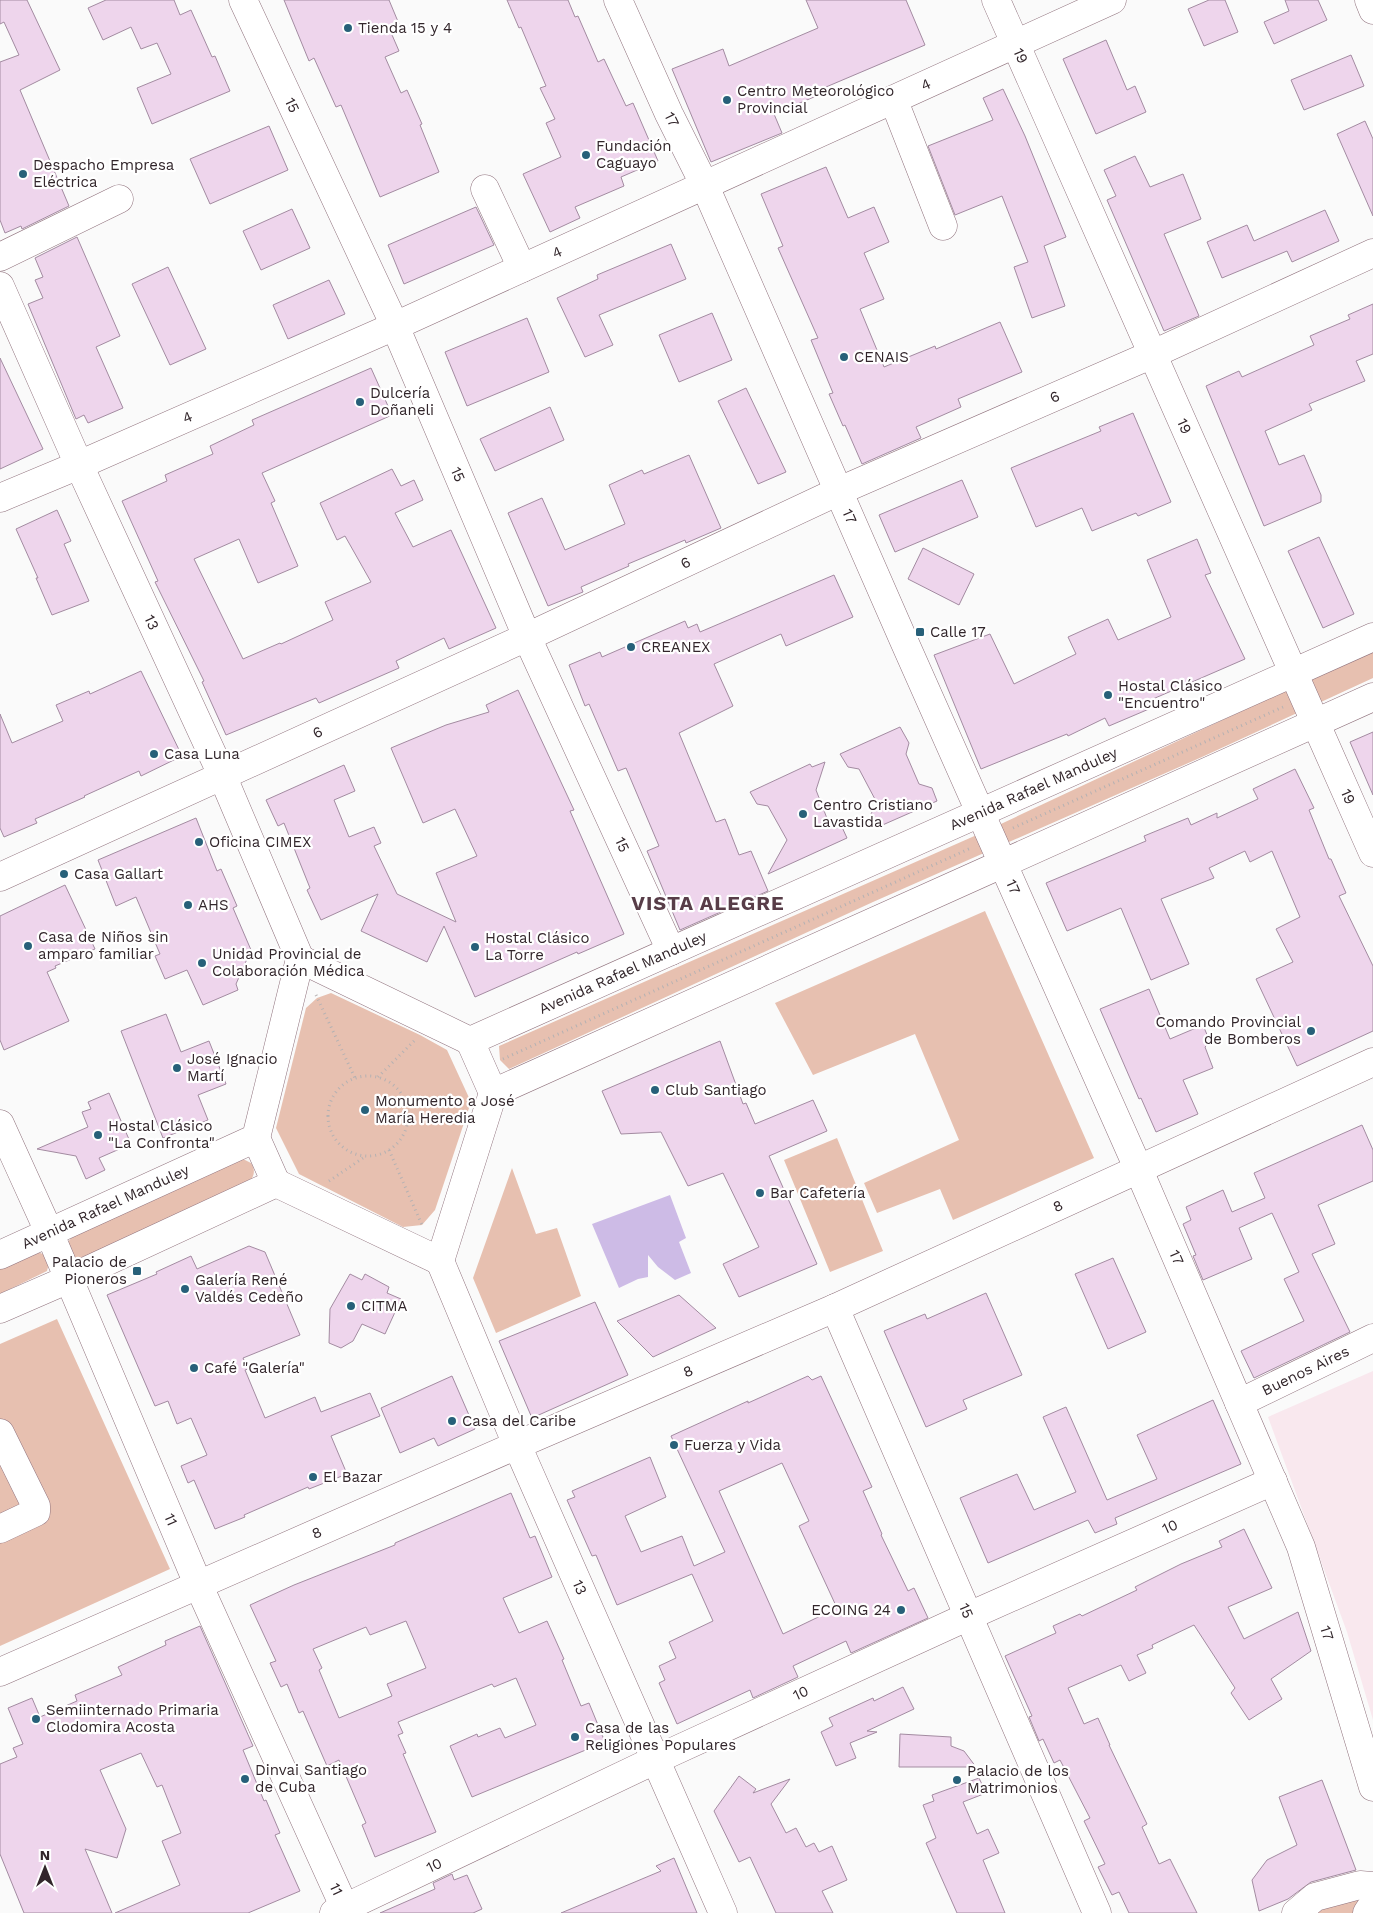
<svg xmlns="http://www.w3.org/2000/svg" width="1373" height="1913" font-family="'Work Sans',sans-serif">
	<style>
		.built { fill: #f9e8ee }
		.green { fill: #e7c0b0 }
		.water { fill: #cdbbe6 }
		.building { fill: #eed5ec; stroke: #a38ba1; fill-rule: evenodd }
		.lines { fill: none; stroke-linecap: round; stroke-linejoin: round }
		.minor-casing { stroke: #90727d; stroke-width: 29 }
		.major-casing { stroke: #90727d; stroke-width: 29 }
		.path { stroke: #b5b1b2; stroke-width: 3; stroke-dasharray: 1 4; stroke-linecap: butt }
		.minor { stroke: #fff; stroke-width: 28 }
		.major { stroke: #fff; stroke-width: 28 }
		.poi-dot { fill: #276079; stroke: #fff; stroke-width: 2 }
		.labels { text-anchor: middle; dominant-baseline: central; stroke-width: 4.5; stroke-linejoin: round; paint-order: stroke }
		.poi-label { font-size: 15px; fill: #32262b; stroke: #fff; text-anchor: start }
		.street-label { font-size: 15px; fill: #32262b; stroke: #fff }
		.district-label { font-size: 20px; font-weight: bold; letter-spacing: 1px; fill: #583d48; stroke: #fff }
	</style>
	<rect width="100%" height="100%" fill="#fafafa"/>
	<path class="built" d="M1373 1371V1720L1347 1632 1268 1417Z"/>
	<path class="green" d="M1373 651V678L1202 757 873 902 509 1069 500 1060 499 1046 988 830 1299 684Z
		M985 911 1094 1158 953 1220 940 1189 877 1213 864 1183 959 1140 915 1034 813 1075 775 1003Z
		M331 993 420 1035 447 1050 471 1102 435 1210 422 1225 403 1227 299 1174 276 1128 306 1008 317 998Z
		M837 1138 883 1251 830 1272 784 1160Z
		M243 1159 251 1163C255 1169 255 1175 250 1181L79 1260 75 1259 67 1243 72 1237 239 1160Z
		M512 1168 536 1234 557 1228 581 1296 496 1333 473 1278Z
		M38 1252 45 1255 49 1263 47 1271 0 1294V1268Z
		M57 1319 170 1569 0 1646V1344Z
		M1368 1899 1358 1913H1310L1326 1902Z"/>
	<path class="water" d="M670 1195 686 1238 679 1242 691 1273 675 1280 658 1267 648 1255V1277L638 1279 619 1288 592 1224Z"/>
	<path class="building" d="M0 0H27L60 70 20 90 69 206 22 229 21 226 5 233 0 220V62L19 55 4 22 0 24Z
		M106 0H174L180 15 191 10 212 57 215 56 230 91 152 124 137 88 171 74 157 43 141 49 131 27 103 40 88 8Z
		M284 0H389L399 24 389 28 399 51 385 57 401 93 407 90 422 124 420 125 439 172 380 197 341 105 336 107 314 58 309 61Z
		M507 0H568L575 17 578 16 598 62 604 59 626 106 633 103 658 161 621 177 624 186 575 207 580 218 550 232 523 174 561 157 546 123 555 119 540 88 546 86 521 27 519 28Z
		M806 0H906L925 45 826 87 828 91 774 114 782 133 711 162 672 69 723 49 729 66 818 28Z
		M1209 0H1225L1238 32 1204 46 1188 9Z
		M1285 0H1318L1327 20 1274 44 1264 22 1289 11Z
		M1106 40 1127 90 1135 86 1146 112 1096 134 1063 59Z
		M1351 55 1364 86 1304 110 1291 80Z
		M1003 89 1025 136 1066 237 1044 246 1065 306 1032 318 1014 267 1028 262 1002 196 955 215 928 146 993 120 983 98Z
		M1365 121 1373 139V216L1337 134Z
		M269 126 288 170 210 204 190 159Z
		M1135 156 1150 187 1183 174 1201 219 1164 234 1199 316 1164 331 1107 200 1116 196 1104 170Z
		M826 167 848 218 874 207 889 242 864 253 884 299 860 309 884 367 935 346 936 349 1000 322 1022 372 958 399 961 407 916 427 921 438 862 464 845 425 843 426 829 394 833 393 811 340 818 338 778 248 783 246 761 194Z
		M476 207 494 245 404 284 388 245Z
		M292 209 310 248 261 270 243 231Z
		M1325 210 1339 241 1292 262 1287 251 1222 278 1207 242 1247 225 1254 241Z
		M77 237 120 336 96 347 123 408 88 423 84 415 76 419 28 304 43 298 35 280 43 277 35 258Z
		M671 244 686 279 599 315 613 345 585 357 557 298 598 279 597 275Z
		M168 267 206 349 170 365 132 284Z
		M329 280 345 314 288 339 273 305Z
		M1373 304V354L1356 361 1365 381 1309 404 1312 410 1265 431 1279 465 1304 455 1321 495V502L1264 526 1206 386 1239 371 1242 377 1314 345 1310 336 1350 319 1348 315Z
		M712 313 732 360 679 382 659 335Z
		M527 318 549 372 467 406 445 352Z
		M0 358 43 449 0 469Z
		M371 368 392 415 262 473 275 501 271 503 298 566 258 583 239 539 194 559 243 659 280 643 281 644 333 620 325 602 371 582 345 536 337 540 320 503 392 469 401 486 414 480 423 500 395 513 413 547 451 530 496 628 449 649 444 638 396 661 399 668 319 703 316 698 226 735 202 682 204 681 155 582 158 581 122 501 167 481 165 475 213 454 210 446 254 425 252 420Z
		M746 388 786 472 758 484 718 401Z
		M550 407 564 440 495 471 480 439Z
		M1133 413 1171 502 1138 516 1136 513 1092 531 1082 508 1036 527 1011 468 1101 431 1099 427Z
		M689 455 721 528 686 543 685 540 628 564 629 566 581 587 583 592 548 606 508 513 542 498 565 550 625 524 609 485 642 470 644 474Z
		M962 480 978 517 895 552 879 515Z
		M57 510 71 541 64 544 89 601 52 615 36 578H38L16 529Z
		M1319 537 1354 614 1323 628 1288 551Z
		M1197 539 1211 573 1205 575 1245 659 1146 702 1149 709 1109 726 1105 718 1068 736 1067 734 981 769 934 655 990 634 1014 684 1076 654 1068 637 1108 619 1118 640 1171 617 1147 560Z
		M923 548 974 574 959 605 908 579Z
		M834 575 853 617 786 646 781 634 714 664 733 706 679 733 716 822 725 819 739 855 751 851 768 891 680 930 647 851 659 846 626 768 618 771 589 704 585 706 569 665 600 652 602 657 685 621 688 628 697 624 700 632Z
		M141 671 182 756 141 776 139 771 84 796 85 797 35 819 37 823 4 837 0 828V714L12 743 63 721 56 705 89 691 90 694Z
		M518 690 574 810 570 811 624 934 578 954 577 952 475 997 444 926 427 962 361 931 378 894 321 920 307 890 310 888 284 823 278 826 266 800 344 765 355 791 334 800 349 837 374 827 381 843 374 846 397 894 456 922 436 873 477 856 455 809 423 823 391 748 446 725 489 712 486 705Z
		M900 727 909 743 906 754 919 784 932 788 937 801 878 827 871 814 877 803 859 769 848 767 840 754Z
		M1373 732V795L1350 742Z
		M825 762 816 790 828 821 841 825 847 838 768 874 787 840 768 806 757 804 750 792 810 764 812 767Z
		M1295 769 1314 808 1309 810 1329 859H1331L1346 893 1339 896 1373 966V1031L1297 1066 1256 979 1293 962 1276 929 1300 917 1272 851 1250 862 1245 851 1209 868 1214 878 1161 899 1189 964 1151 980 1121 908 1067 931 1046 883 1146 841 1144 836 1188 818 1191 825 1217 813V818L1258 799 1253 789Z
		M196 818 217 871 221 869 237 906 233 908 251 950 236 984 238 990 203 1005 187 970 165 979 155 956 160 954 136 897 116 906 98 860Z
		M65 885 95 949 55 966 56 968 47 972 69 1021 4 1050 0 1040V916Z
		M1149 989 1170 1039 1203 1025 1210 1042 1205 1047 1213 1068 1183 1080 1198 1114 1156 1132 1141 1098 1139 1099 1100 1009Z
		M166 1014 181 1052 209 1041 226 1084 198 1095 208 1120 163 1138 121 1031Z
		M720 1041 743 1104 746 1103 755 1124 813 1100 827 1131 769 1156 817 1264 739 1297 723 1264 759 1247 723 1173 688 1186 661 1132 621 1134 602 1091Z
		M109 1093 131 1144 99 1158 105 1170 86 1179 76 1156 37 1149 88 1127 82 1112 91 1109 88 1102Z
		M1362 1125 1373 1150V1181L1318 1205 1335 1244 1312 1254 1350 1332 1254 1378 1241 1351 1304 1321 1284 1279 1299 1272 1272 1213 1239 1228 1252 1259 1203 1280 1193 1256 1196 1255 1183 1224 1191 1220 1186 1207 1223 1190 1232 1212 1265 1198 1254 1173Z
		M249 1246 265 1252 300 1335 243 1358 248 1369 245 1370 265 1418 315 1397 321 1412 370 1393 380 1416 331 1436 347 1474 309 1489 308 1487 244 1515 245 1517 215 1529 194 1480 188 1483 181 1466 207 1455 191 1418 177 1424 168 1401 155 1406 107 1295 157 1274 156 1272 191 1256 197 1269Z
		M1113 1258 1146 1332 1108 1349 1075 1274Z
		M350 1274 362 1280 365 1274 389 1287 387 1293 401 1299 385 1334 362 1324 353 1341 341 1348 329 1343 330 1309Z
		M986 1293 1022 1375 963 1400 967 1409 926 1427 884 1331 925 1314 927 1319Z
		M679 1295 716 1328 653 1357 617 1321Z
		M595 1302 628 1375 532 1418 499 1341Z
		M452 1376 475 1429 438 1446 434 1438 400 1453 381 1408Z
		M808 1376 812 1380 821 1376 872 1487 863 1491 882 1534 881 1535 908 1591 914 1588 928 1618 851 1653 846 1641 793 1666 798 1677 753 1698 750 1690 677 1724 659 1683 665 1680 659 1666 676 1658 669 1642 713 1621 692 1574 617 1605 596 1555 592 1556 567 1500 575 1497 572 1491 650 1457 666 1497 625 1516 641 1552 682 1536 694 1566 725 1552 671 1436 748 1401V1403ZM782 1463 809 1521 799 1526 837 1608 783 1634 719 1491Z
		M1213 1400 1241 1464 1115 1518 1117 1524 1095 1533 1088 1520 988 1563 960 1498 1017 1474 1034 1510 1076 1492 1043 1417 1066 1407 1107 1500 1157 1479 1137 1435Z
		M511 1493 530 1538 535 1536 552 1577 503 1598 519 1633 547 1621 564 1659 562 1660 581 1706 589 1703 605 1742 472 1797 450 1746 477 1734 478 1737 500 1728 505 1738 536 1725 516 1678 494 1687 492 1684 398 1722 403 1733 398 1735 406 1753 403 1754 436 1832 375 1857 362 1825 366 1823 339 1760 327 1766 303 1711 299 1713 287 1684 281 1687 270 1663 276 1661 250 1605 294 1585 395 1545V1543ZM406 1621 426 1668 387 1684 392 1696 339 1718 319 1670 322 1668 313 1649 366 1627 370 1635Z
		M1244 1529 1272 1588 1228 1607 1244 1639 1298 1612 1311 1651 1271 1679 1282 1699 1249 1720 1231 1693 1235 1688 1194 1625 1152 1645 1153 1648 1137 1655 1146 1673 1129 1681 1121 1665 1068 1688 1084 1724 1098 1718 1110 1745H1109L1147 1824 1142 1827 1159 1864 1170 1859 1197 1913H1129L1119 1892 1112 1895 1098 1867 1105 1864 1084 1821 1090 1818 1060 1760 1054 1763 1043 1739 1039 1741 1029 1717 1032 1716 1005 1656 1056 1633 1053 1626 1080 1614 1082 1616 1137 1590 1135 1587 1181 1564 1222 1547 1219 1541Z
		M200 1626 253 1746 243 1750 264 1801 266 1800 280 1833 275 1835 300 1891 248 1913H115L180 1885 162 1841 181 1833 162 1785 157 1787 141 1753 100 1770 126 1829 117 1858 85 1849 112 1913H24L0 1854V1764L17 1757 13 1748 23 1744 8 1708 32 1698 40 1717 77 1701 75 1695 122 1675 118 1667 166 1645 165 1641Z
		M903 1687 914 1709 867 1731 877 1732 850 1743 856 1758 836 1766 821 1732 833 1726 829 1718 873 1698 874 1701Z
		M900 1734 951 1737V1746L964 1751 976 1767H899Z
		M739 1776 756 1789 753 1793 790 1779 771 1804 786 1833 796 1828 806 1847 814 1843 819 1852 832 1846 847 1880 822 1891 833 1913H776L750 1857 739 1862 714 1811Z
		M979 1778 986 1793 963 1802 977 1834 988 1829 999 1853 983 1860 1005 1913H957L926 1843 936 1838 923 1805 934 1801 932 1795Z
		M1322 1780 1356 1870 1311 1882 1288 1899 1259 1911 1252 1880 1267 1860 1297 1845 1279 1797Z
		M674 1858 697 1913H561L661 1871 656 1866Z
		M452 1874 454 1880 467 1875 482 1909 473 1913H380L435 1889 433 1883Z"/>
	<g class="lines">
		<g class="minor-casing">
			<g id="minor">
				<path id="s1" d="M243 0 395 326 527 637 671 951"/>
				<path id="s2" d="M618 0 669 114 705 186 904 641 1138 1168 1301 1547 1373 1787"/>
				<path id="s3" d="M996 0 1373 853"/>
				<path d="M1369 0 1373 10"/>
				<path d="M894 101 943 226"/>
				<path d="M485 189 522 268"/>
				<path d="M0 257 119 199"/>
				<path id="s4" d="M0 286 79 465 222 775 300 959"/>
				<path id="s5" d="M0 498 79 465 395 326 1112 0"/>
				<path id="s6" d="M0 877 527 637 839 491 1153 354 1373 253"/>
				<path d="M470 1041 493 1093"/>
				<path id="s7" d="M0 1124 49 1232 198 1584 347 1913"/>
				<path d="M256 1138 276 1183"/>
				<path id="s8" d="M440 1261 517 1445 723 1913"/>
				<path id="s9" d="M835 1308 1097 1913"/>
				<path id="s10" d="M1239 1403 1373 1338"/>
				<path d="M0 1433 36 1506V1512L0 1529"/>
				<path id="s11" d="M0 1672 517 1445 835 1308 1373 1062"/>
				<path id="s12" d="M334 1913 657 1759 969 1616 1273 1481"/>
				<path d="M1296 1913 1315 1897 1360 1885 1373 1886"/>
				<path d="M1367 1913 1373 1904"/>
			</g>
		</g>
		<g class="major-casing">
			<g id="major">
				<path id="s13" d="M0 1255 256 1138 300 959 470 1041 1373 637"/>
				<path d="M0 1309 69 1279 276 1183 440 1261 493 1093 1373 697"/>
			</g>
		</g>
		<path class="path" d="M1013 828 1283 707
			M316 995 355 1078
			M503 1059 971 848
			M328 1116a40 40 0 1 1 80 0a40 40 0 1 1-80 0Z
			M378 1077 415 1040
			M389 1150 422 1225
			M329 1181 363 1158"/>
		<use href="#minor" class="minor"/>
		<use href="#major" class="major"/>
	</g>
	<g class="poi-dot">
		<circle cx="348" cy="28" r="5"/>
		<circle cx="727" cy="100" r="5"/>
		<circle cx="586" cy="155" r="5"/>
		<circle cx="23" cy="174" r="5"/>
		<circle cx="844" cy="357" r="5"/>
		<circle cx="360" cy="402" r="5"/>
		<rect x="915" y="627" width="10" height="10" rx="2.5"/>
		<circle cx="631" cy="647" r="5"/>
		<circle cx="1108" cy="695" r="5"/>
		<circle cx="154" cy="754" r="5"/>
		<circle cx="803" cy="814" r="5"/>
		<circle cx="199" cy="842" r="5"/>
		<circle cx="64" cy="874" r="5"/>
		<circle cx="188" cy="905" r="5"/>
		<circle cx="28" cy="946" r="5"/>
		<circle cx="475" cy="947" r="5"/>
		<circle cx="202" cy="963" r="5"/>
		<circle cx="1311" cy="1031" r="5"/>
		<circle cx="177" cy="1068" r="5"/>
		<circle cx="655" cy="1090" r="5"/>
		<circle cx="365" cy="1110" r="5"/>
		<circle cx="98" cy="1135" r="5"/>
		<circle cx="760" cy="1193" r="5"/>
		<rect x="132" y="1266" width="10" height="10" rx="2.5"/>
		<circle cx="185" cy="1289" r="5"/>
		<circle cx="351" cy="1306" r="5"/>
		<circle cx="194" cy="1368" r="5"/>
		<circle cx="452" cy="1421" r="5"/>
		<circle cx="674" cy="1445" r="5"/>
		<circle cx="313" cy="1477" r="5"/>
		<circle cx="901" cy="1610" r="5"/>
		<circle cx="36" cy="1719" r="5"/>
		<circle cx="575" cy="1737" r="5"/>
		<circle cx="245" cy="1779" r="5"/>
		<circle cx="957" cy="1780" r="5"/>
	</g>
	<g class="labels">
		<g class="poi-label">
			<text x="358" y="28">Tienda 15 y 4</text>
			<text x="737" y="91">Centro Meteorológico<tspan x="737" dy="17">Provincial</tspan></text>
			<text x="596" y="146">Fundación<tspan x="596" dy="17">Caguayo</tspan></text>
			<text x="33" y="165">Despacho Empresa<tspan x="33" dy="17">Eléctrica</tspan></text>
			<text x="854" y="357">CENAIS</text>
			<text x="370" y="393">Dulcería<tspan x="370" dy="17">Doñaneli</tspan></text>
			<text x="930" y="632">Calle 17</text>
			<text x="641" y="647">CREANEX</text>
			<text x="1118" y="686">Hostal Clásico<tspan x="1118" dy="17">"Encuentro"</tspan></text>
			<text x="164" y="754">Casa Luna</text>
			<text x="813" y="805">Centro Cristiano<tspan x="813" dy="17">Lavastida</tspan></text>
			<text x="209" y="842">Oficina CIMEX</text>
			<text x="74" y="874">Casa Gallart</text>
			<text x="198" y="905">AHS</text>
			<text x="38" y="937">Casa de Niños sin<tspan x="38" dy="17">amparo familiar</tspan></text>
			<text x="485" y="938">Hostal Clásico<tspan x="485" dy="17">La Torre</tspan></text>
			<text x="212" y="954">Unidad Provincial de<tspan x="212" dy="17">Colaboración Médica</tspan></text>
			<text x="1301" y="1022" text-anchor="end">Comando Provincial<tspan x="1301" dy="17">de Bomberos</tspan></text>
			<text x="187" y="1059">José Ignacio<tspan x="187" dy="17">Martí</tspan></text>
			<text x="665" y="1090">Club Santiago</text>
			<text x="375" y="1101">Monumento a José<tspan x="375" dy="17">María Heredia</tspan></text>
			<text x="108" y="1126">Hostal Clásico<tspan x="108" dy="17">"La Confronta"</tspan></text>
			<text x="770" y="1193">Bar Cafetería</text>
			<text x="127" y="1262" text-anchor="end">Palacio de<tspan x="127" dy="17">Pioneros</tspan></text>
			<text x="195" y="1280">Galería René<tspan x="195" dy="17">Valdés Cedeño</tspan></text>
			<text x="361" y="1306">CITMA</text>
			<text x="204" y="1368">Café "Galería"</text>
			<text x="462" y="1421">Casa del Caribe</text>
			<text x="684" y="1445">Fuerza y Vida</text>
			<text x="323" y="1477">El Bazar</text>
			<text x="891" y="1610" text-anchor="end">ECOING 24</text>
			<text x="46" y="1710">Semiinternado Primaria<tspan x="46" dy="17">Clodomira Acosta</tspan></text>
			<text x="585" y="1728">Casa de las<tspan x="585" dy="17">Religiones Populares</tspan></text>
			<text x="255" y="1770">Dinvai Santiago<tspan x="255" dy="17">de Cuba</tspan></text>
			<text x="967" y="1771">Palacio de los<tspan x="967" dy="17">Matrimonios</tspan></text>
		</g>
		<g class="street-label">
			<text stroke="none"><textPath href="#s3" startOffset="61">19</textPath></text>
			<text stroke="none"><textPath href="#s5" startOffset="1014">4</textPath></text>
			<text stroke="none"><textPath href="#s1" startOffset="116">15</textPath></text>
			<text stroke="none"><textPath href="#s2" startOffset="131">17</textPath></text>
			<text stroke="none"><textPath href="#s5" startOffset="609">4</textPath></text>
			<text stroke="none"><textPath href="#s6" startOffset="1159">6</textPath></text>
			<text stroke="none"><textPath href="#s5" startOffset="204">4</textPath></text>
			<text stroke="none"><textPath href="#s3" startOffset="466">19</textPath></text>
			<text stroke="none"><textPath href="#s1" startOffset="521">15</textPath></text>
			<text stroke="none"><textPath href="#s2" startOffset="566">17</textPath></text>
			<text stroke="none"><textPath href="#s6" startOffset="754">6</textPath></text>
			<text stroke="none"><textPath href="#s4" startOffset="369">13</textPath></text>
			<text stroke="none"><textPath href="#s6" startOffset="349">6</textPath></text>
			<text stroke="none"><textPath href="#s13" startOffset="1272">Avenida Rafael Manduley</textPath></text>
			<text stroke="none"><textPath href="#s3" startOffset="871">19</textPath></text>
			<text stroke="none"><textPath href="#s1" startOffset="926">15</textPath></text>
			<text stroke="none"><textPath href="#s2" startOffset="971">17</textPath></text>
			<text stroke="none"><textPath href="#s13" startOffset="822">Avenida Rafael Manduley</textPath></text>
			<text stroke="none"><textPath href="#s11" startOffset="1156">8</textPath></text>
			<text stroke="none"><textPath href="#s13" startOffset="116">Avenida Rafael Manduley</textPath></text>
			<text stroke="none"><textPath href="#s2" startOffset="1376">17</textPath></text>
			<text stroke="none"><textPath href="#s11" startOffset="751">8</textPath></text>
			<text stroke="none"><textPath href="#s10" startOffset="74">Buenos Aires</textPath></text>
			<text stroke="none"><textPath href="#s7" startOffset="431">11</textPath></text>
			<text stroke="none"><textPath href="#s12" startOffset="921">10</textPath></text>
			<text stroke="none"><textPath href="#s11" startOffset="346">8</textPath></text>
			<text stroke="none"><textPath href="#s8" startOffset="355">13</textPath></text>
			<text stroke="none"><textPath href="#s9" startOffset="330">15</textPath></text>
			<text stroke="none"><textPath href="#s2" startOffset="1781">17</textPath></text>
			<text stroke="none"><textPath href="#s12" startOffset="516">10</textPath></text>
			<text stroke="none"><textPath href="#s12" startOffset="111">10</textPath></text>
			<text stroke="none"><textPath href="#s7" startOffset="836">11</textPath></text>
		</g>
		<g class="district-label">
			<text x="708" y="903">VISTA ALEGRE</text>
		</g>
	</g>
	<g transform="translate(45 1868)" stroke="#ffffff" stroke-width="4" paint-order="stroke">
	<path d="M0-4L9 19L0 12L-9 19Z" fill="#32262b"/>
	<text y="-8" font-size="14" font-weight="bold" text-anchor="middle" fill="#32262b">N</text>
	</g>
</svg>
